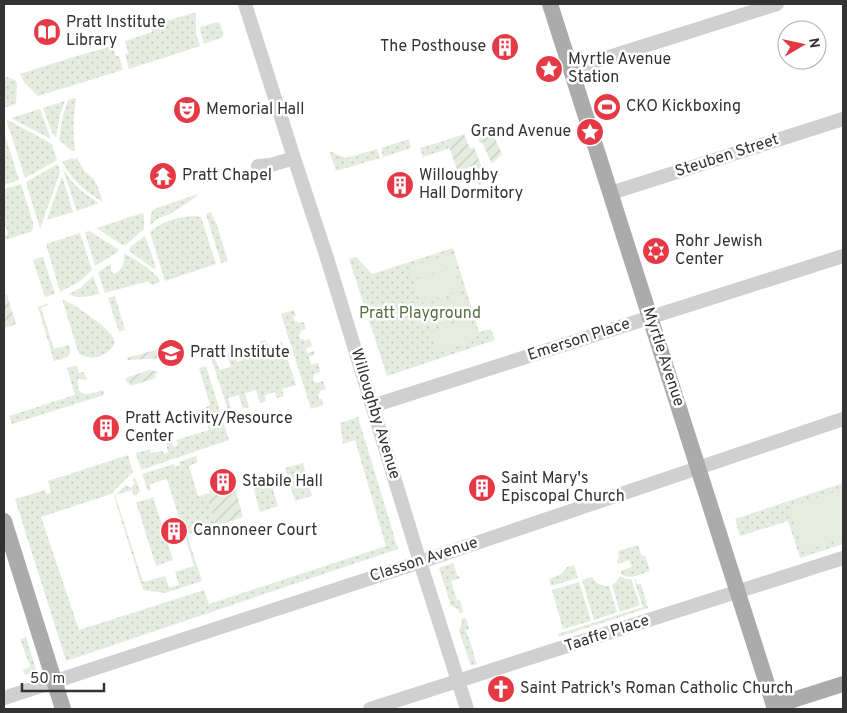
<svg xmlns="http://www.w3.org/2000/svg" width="847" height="713" font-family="Overpass,sans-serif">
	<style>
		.grass { fill: url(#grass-dots) }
		.garden { fill: url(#garden-furrows) }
		.pitch { fill: #e6ecdf }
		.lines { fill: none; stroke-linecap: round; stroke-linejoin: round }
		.minor { stroke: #d0d0d0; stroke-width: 14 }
		.major { stroke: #ababab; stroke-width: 16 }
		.labels { text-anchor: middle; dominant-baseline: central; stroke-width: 5; stroke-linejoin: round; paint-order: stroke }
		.poi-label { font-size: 16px; fill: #333; stroke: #fff; text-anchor: start }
		.street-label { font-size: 16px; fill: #333; stroke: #fff }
		.park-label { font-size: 16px; fill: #56703f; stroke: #fff }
	</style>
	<defs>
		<pattern id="grass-dots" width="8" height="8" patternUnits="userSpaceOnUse" patternTransform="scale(1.25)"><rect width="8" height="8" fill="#e6ecdf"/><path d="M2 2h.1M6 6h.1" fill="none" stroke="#c6cbc0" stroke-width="1.8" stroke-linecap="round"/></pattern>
		<pattern id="garden-furrows" width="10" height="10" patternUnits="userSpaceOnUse" patternTransform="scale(1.25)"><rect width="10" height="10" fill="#e6ecdf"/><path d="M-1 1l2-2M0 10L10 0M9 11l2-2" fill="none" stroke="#c6cbc0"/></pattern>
	</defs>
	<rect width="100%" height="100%" fill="#fff"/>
	<path class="grass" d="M196 12V34L200 46 129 69 125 54 128 53 125 41 152 32 151 26Z
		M217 22 220 23 223 34V37L204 44 201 33 200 27Z
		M113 46 116 56H119L123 70 38 96 24 82 20 74 73 57Z
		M7 77 15 80 17 83 16 104 4 108V78Z
		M76 98C73 116 73 132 75 151H72L59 140 63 115 68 100Z
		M65 101 60 114 56 138 52 132 43 108Z
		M40 109 51 139 11 118Z
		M6 119 52 144 57 160 25 178Z
		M4 132 19 180 4 185Z
		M409 139 411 148 383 157 381 148Z
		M447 140 450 148 423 157 420 148Z
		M377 149 380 158 336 171 329 151 346 158Z
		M72 158 75 159 77 158 85 172 93 178 97 185 103 202C83 189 75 183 62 162Z
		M58 164 60 172 40 229 26 182Z
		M62 167C72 185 82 192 99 203L77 211Z
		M62 176 73 212 47 220Z
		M21 184 33 223V229L31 232 4 240V236L8 234 4 221V189Z
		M198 194 196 197 170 214 159 218 150 225 151 213 154 209Z
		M211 212 215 222H216L228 261 221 263 206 214Z
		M142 213 144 215V229L127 244 122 245 97 228Z
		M194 216 201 217 216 264 165 281 150 232C165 220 175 218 194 216Z
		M89 231 118 249V252L95 266 85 232Z
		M80 233 92 270 79 282 60 292 46 244Z
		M145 236 156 267 155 269H154L129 251 130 247Z
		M453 248 479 332 491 329 495 340 387 376 349 259 356 257 372 274Z
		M124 253C135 260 156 271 160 282L153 285 148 282H145L105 293 98 272 111 264V271L114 274C123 270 125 262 124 253Z
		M43 257 55 294 45 297 33 260Z
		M93 276 100 294C90 296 78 300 69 294L80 288Z
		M115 296 125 330 119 332 108 298Z
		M62 299C74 304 105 325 112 336 114 338 114 341 115 343 107 357 94 361 79 354Z
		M49 303 48 305 41 308 54 349 69 345C74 358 65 358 54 361L38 307Z
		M294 310 296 316H293L295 322 297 321 298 323 304 322 306 329 300 331 301 333 299 334 300 339H303L304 341 310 339 312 346 306 348 307 353 314 351 315 354 309 357 311 365 318 363 320 372 314 374V376L313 377 314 382H316L317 383 323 381 326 389 320 391V393L318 394 319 399H322L323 405 311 409 281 314Z
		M266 340 268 346H270L271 348 277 346 276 344 282 342 296 385 282 389 284 396 277 398 275 392 265 395 266 401 260 403 256 390 245 393 249 407 243 409 239 395 228 398 232 412 229 413 211 358 214 357 220 370 231 367 227 353 232 351 234 357H236L237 362 243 360 242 355 244 354 242 348 249 346 251 352 253 351V353L259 352V349L261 348 259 342Z
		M76 365 79 373 84 372 87 380 78 379C75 400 91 394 103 390L104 395 12 424 9 416 75 395 67 368Z
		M206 366 229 440 141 470 136 453 150 449 151 453 163 451 164 454 168 452 166 443 172 442 174 447 178 445 176 440 209 430 203 409 210 405 199 368Z
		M358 417 398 549 66 661 15 499 45 490 47 494 51 493 48 481 128 455 133 472 111 494 41 517 79 630 204 590 209 604 386 546 355 440 343 444 340 423Z
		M196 456 198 462 189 466 198 496 206 494 216 526 187 535 202 581 165 593 143 590 114 496 126 485 131 488 135 483 132 480 135 477 140 492H138V494L134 496 132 490 115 495 143 582 165 576 169 588 179 585 175 572 194 566 167 479 150 484 151 490 148 491 142 474 174 464 175 467 180 465 179 462Z
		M303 463 312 496 295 501 285 468Z
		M268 474 278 506 260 512 251 479Z
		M843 483V544L800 558 788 521 740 536 735 519Z
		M153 497 173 560 156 566 136 502 149 499Z
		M638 545 642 556 645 555 650 571C641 574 631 580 621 574V571L632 567 629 560 618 564 617 561 619 558 618 551Z
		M453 563 457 575 461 578 451 581 457 600H460L463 611V612L459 613 458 609 451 606 439 568Z
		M574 565 578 578 551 586 549 579 562 574 567 567Z
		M620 576 625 579H631L640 605 620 612 612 585 616 582Z
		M592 577C596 584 602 586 609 586L617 612 594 620 582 580Z
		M634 579H635L637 584H641L648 608 559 637 558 634 643 607Z
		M579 582 591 621 563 629 552 590Z
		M464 618H466L469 629 466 630 477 664 471 666 459 631 462 623 461 619Z
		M26 637 36 670 35 672 25 675 23 670 29 668 30 666 20 639Z"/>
	<path class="garden" d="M494 124 497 131 493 134 502 154 492 164 482 142 480 143 475 131Z
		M464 134 470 149 474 147 486 178 479 185 471 166 458 173 447 140Z
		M7 295 16 324 4 328V296Z
		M176 344 180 356 169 365 167 358 128 360 127 358Z
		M150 370 153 371H156L159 373 155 374 156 378 130 386 129 382 127 383 125 378Z
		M234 484 243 517 216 526 206 494 210 493 209 491Z"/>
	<path class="pitch" d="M451 254 455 266 413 279 409 267Z
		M454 268 461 290 421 303 414 281Z
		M462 294 469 315 429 328 422 307Z
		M470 319 477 340 437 353 431 332Z
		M843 489V538L804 551 789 507Z"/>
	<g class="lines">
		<path class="minor" d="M245 4 294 158 327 258 420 562 467 709
			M571 69 777 4
			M258 166 271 165 294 158
			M611 193 843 119
			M372 406 843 256
			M4 698 420 562 843 419
			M370 709 843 558"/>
		<path class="major" d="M550 4 775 709
			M4 521 63 709
			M774 706 843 684"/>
	</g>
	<defs>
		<g id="library-disc" transform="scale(1.4375)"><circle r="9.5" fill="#e63946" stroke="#fff"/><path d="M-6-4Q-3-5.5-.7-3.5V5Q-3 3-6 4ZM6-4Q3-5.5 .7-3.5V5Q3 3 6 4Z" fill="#fff"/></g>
		<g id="building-disc" transform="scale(1.4375)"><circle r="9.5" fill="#e63946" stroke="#fff"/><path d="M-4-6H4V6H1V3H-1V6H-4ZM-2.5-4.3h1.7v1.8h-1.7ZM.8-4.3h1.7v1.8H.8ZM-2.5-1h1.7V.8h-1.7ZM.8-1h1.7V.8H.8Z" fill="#fff"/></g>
		<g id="sight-disc" transform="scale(1.4375)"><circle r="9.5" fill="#e63946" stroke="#fff"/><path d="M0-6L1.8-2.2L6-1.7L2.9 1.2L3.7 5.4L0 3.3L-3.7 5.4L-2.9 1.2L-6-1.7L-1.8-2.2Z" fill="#fff"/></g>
		<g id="stadium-disc" transform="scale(1.4375)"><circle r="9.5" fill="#e63946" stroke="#fff"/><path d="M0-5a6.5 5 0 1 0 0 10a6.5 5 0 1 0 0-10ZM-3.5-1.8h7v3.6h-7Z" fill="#fff"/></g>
		<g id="theatre-disc" transform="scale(1.4375)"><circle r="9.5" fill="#e63946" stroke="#fff"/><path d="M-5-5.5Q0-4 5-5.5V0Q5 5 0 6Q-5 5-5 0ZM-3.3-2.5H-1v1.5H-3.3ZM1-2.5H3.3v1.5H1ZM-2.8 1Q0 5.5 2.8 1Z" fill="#fff"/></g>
		<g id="temple-disc" transform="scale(1.4375)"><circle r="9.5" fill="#e63946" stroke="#fff"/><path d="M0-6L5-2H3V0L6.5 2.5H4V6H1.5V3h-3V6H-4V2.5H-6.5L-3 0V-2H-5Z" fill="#fff"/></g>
		<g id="synagogue-disc" transform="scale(1.4375)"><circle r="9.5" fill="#e63946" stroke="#fff"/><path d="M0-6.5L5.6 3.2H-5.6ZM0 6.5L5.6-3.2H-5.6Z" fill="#fff"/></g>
		<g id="university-disc" transform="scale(1.4375)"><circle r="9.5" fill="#e63946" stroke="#fff"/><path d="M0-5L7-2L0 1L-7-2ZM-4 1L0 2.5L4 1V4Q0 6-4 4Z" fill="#fff"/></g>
		<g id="church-disc" transform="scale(1.4375)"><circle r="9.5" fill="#e63946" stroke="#fff"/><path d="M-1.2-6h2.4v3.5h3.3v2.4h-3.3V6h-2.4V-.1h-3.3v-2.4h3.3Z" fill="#fff"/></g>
	</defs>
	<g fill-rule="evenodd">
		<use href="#library-disc" x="47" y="32"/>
		<use href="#building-disc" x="505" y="47"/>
		<use href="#sight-disc" x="549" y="69"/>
		<use href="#stadium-disc" x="607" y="107"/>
		<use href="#theatre-disc" x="187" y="110"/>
		<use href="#sight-disc" x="590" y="132"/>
		<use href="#temple-disc" x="163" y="176"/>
		<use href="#building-disc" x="400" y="185"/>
		<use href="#synagogue-disc" x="656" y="251"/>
		<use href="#university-disc" x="171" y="353"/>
		<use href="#building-disc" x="106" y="428"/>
		<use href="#building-disc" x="223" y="482"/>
		<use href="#building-disc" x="482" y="488"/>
		<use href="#building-disc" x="174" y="531"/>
		<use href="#church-disc" x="501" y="689"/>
	</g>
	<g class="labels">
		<g class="poi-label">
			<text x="66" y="23">Pratt Institute<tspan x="66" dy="18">Library</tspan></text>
			<text x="486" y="47" text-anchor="end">The Posthouse</text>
			<text x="568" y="60">Myrtle Avenue<tspan x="568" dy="18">Station</tspan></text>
			<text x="626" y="107">CKO Kickboxing</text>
			<text x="206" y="110">Memorial Hall</text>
			<text x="571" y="132" text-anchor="end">Grand Avenue</text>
			<text x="182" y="176">Pratt Chapel</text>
			<text x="419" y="176">Willoughby<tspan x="419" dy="18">Hall Dormitory</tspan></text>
			<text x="675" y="242">Rohr Jewish<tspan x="675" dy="18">Center</tspan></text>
			<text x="190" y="353">Pratt Institute</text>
			<text x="125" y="419">Pratt Activity/Resource<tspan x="125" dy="18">Center</tspan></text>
			<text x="501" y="479">Saint Mary's<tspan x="501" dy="18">Episcopal Church</tspan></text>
			<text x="242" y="482">Stabile Hall</text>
			<text x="193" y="531">Cannoneer Court</text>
			<text x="520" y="689">Saint Patrick's Roman Catholic Church</text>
		</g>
		<g class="street-label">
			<text transform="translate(727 156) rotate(-18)">Steuben Street</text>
			<text transform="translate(579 340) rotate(-18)">Emerson Place</text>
			<text transform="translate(663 357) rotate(72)">Myrtle Avenue</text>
			<text transform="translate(375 414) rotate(73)">Willoughby Avenue</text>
			<text transform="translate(424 560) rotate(-18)">Classon Avenue</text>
			<text transform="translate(607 634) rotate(-18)">Taaffe Place</text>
		</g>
		<g class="park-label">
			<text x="420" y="314">Pratt Playground</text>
		</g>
	</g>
	<rect width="847" height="713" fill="none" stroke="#333333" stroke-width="10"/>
	<g transform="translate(802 45) rotate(81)"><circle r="24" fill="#ffffff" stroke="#adadad"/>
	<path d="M0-4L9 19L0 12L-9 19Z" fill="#e63946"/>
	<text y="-8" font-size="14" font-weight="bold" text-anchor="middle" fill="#333333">N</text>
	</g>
	<path d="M22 683v8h82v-8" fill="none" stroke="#333333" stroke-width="2.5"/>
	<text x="30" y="683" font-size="15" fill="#333333" stroke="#ffffff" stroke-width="4" paint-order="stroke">50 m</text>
</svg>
